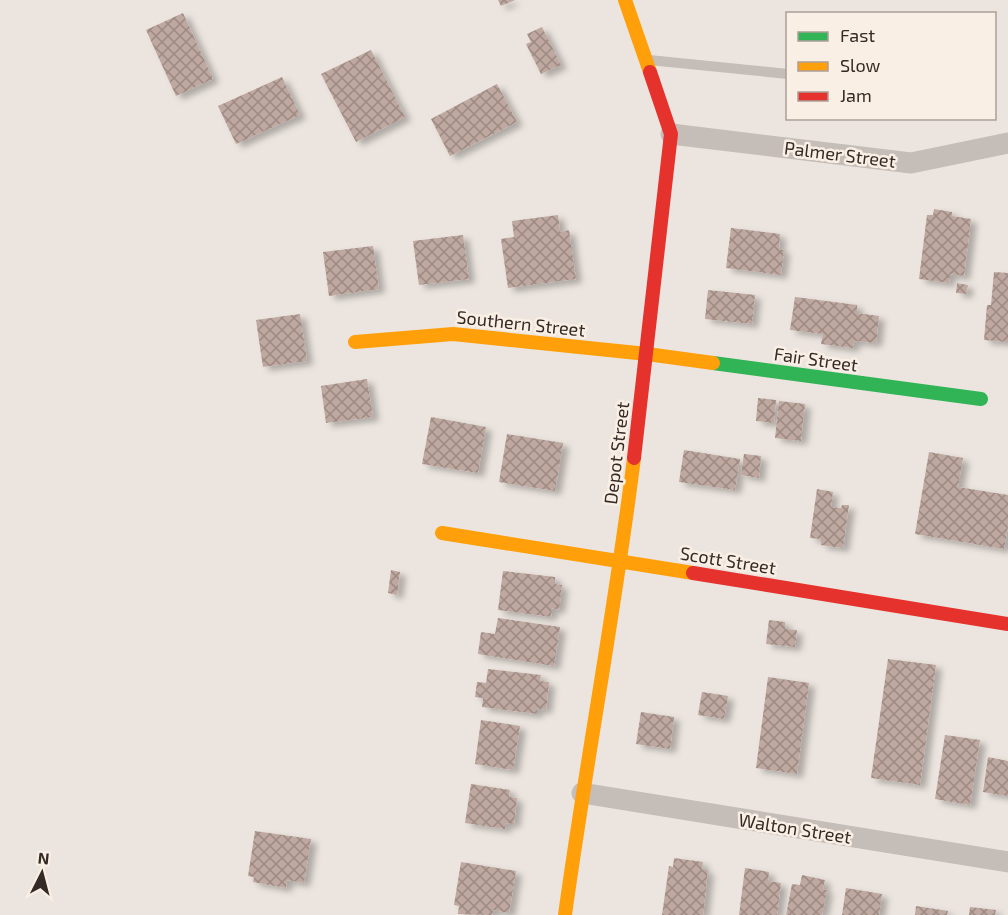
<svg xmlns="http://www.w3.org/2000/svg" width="1008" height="915" font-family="'Exo 2',sans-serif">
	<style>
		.building { fill: url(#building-cross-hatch); filter: url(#shadow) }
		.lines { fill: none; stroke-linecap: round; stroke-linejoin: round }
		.lane { stroke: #c5bdb8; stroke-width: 10 }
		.street { stroke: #c5bdb8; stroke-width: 21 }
		.fast { stroke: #30b455; stroke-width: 14 }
		.slow { stroke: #ff9f0a; stroke-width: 14 }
		.jam { stroke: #e5322d; stroke-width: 14 }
		.labels { text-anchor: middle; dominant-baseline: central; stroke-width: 5; stroke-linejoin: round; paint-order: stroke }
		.street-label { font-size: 18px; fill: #352a26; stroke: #f9efe5 }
	</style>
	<defs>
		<pattern id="building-cross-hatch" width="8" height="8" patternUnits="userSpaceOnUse" patternTransform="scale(1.5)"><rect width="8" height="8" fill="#bfa8a0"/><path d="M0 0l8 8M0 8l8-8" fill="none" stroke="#9c8982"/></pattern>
		<filter id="shadow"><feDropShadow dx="6" dy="4" stdDeviation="3" flood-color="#0004"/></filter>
	</defs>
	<rect width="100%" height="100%" fill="#ece5df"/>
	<path class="building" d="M498 0H515L501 6Z
		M183 13 213 79 176 96 146 30Z
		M542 27 561 65 541 74 526 44 531 42 527 34Z
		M371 50 405 117 356 142 321 74Z
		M282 77 300 115 236 144 218 106Z
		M497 84 517 122 450 156 431 119Z
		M934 209 952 212V216L971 219 964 276 950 274 949 283 919 279 927 215H933Z
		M558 215 560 232 569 230 576 279 508 288 501 239 514 237 512 221Z
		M731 228 780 234 779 249 784 250 781 275 726 268Z
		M463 235 469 279 419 285 413 241Z
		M373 246 379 289 329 296 323 252Z
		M994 272 1008 273V342L984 340 987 305H991Z
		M957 283 968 285 966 294 956 293Z
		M708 290 755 295 752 324 705 319Z
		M795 297 857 305V313L879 316 876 343 854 341 853 348 821 344 823 334 790 330Z
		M300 314 307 361 263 367 256 320Z
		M367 379 373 417 326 423 321 386Z
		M758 398 776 400 774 423 756 421Z
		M779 401 805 404 801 441 775 438Z
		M431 417 486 427 478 473 422 464Z
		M507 434 563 443 555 491 499 482Z
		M684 450 740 459 735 490 679 482Z
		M929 452 963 458 958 487 1008 495V526L1004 549 915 534Z
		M744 454 761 456 759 478 741 475Z
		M817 489 833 492 831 507 841 508 842 505H849L843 548 821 545V539L810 538Z
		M391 570 400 572 397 595 388 593Z
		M503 571 555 577V584L562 585 559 610 552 608 551 617 498 610Z
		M498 618 560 627 554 666 478 654 481 632 495 634Z
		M769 620 785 622V629L797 630 795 647 766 644Z
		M888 659 936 665 920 785 871 778Z
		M488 669 541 675 540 681 549 682 546 710 537 708V714L482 707 483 698 475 697 477 682 486 683Z
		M768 677 809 683 797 774 756 768Z
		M702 692 728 696 724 719 698 715Z
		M641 712 674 717 670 749 636 744Z
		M481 720 520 726 513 770 475 764Z
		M945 735 980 740 970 805 935 799Z
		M988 757 1008 761V796L983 792Z
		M471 784 510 790 509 797 517 798 514 824 506 823 505 829 465 823Z
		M255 831 311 839 304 883 287 880 286 888 253 882 254 877 248 876Z
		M674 858 703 862 702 870H708L703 915H662L669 866 673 867Z
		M461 862 516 871 509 913 493 910 492 915 458 914 459 906 454 905Z
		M745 868 769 872 768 881 781 883 777 915H739Z
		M802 875 825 880 823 889 827 890 822 915H786L792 884 800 885Z
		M846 888 882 894 879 915H842Z
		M916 906 948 911 947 915H915Z
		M970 907 996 910 995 915H969Z"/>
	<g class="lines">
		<path class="lane" d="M649 60 788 74"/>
		<path class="street" d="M671 134 911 163 1008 143
			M582 793 1008 862"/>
		<path class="fast" d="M713 363 981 399"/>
		<path class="slow" d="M625 0 650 72
			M355 342 453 334 647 354 713 363
			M442 533 693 573
			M565 915C586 762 615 611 634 458"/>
		<path class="jam" d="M634 458 671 134 650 72
			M693 573 1008 624"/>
	</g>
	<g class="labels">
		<g class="street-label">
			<text transform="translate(840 154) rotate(7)">Palmer Street</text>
			<text transform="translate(521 323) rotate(6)">Southern Street</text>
			<text transform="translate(816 359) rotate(8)">Fair Street</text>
			<text transform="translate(616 453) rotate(-83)">Depot Street</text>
			<text transform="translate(728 560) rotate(9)">Scott Street</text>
			<text transform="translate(795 828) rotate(9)">Walton Street</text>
		</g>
	</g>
	<rect x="786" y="12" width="210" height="108" fill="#f9efe5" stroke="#aba099" stroke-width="1.5"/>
	<rect x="798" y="32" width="30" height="9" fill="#30b455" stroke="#aba099" stroke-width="1.5"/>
	<text x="840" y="42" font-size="18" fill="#352a26">Fast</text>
	<rect x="798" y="62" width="30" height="9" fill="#ff9f0a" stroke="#aba099" stroke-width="1.5"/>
	<text x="840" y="72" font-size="18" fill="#352a26">Slow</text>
	<rect x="798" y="92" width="30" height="9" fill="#e5322d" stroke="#aba099" stroke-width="1.5"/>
	<text x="840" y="102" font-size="18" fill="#352a26">Jam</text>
	<g transform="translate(42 873) rotate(6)" stroke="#f9efe5" stroke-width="4.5" paint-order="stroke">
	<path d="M0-4.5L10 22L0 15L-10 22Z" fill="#352a26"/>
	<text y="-9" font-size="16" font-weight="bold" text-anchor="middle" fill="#352a26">N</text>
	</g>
</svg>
